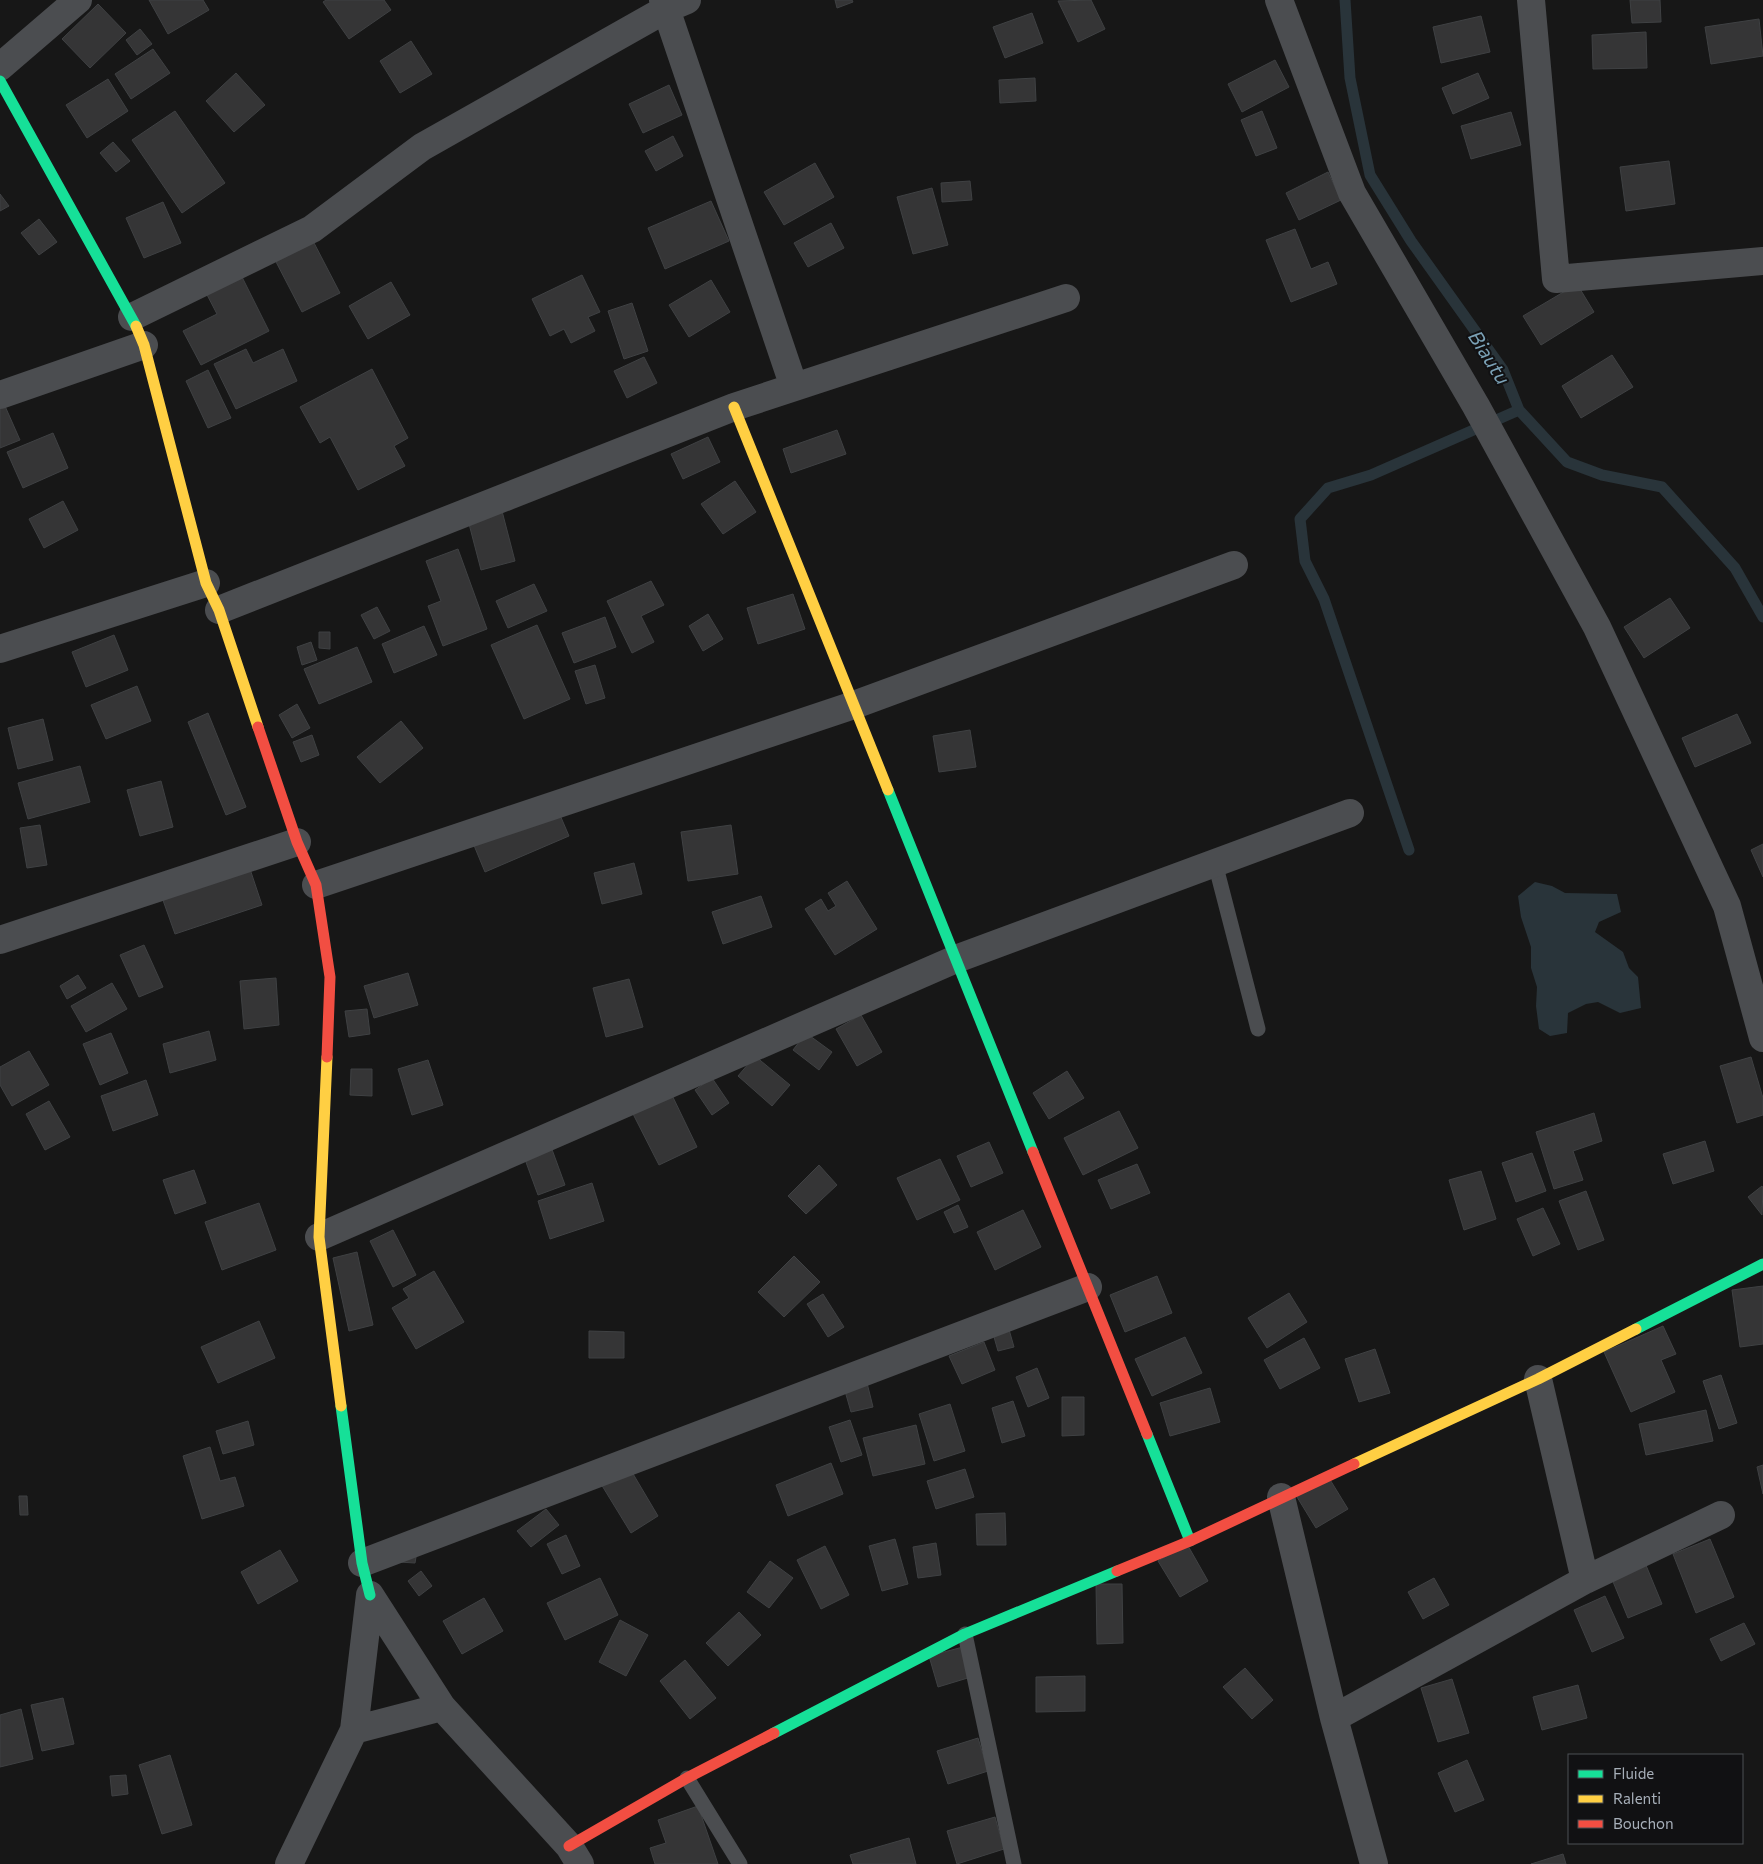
<svg xmlns="http://www.w3.org/2000/svg" width="1763" height="1864" font-family="Commissioner,sans-serif">
	<style>
		.water { fill: #29343a }
		.lines { fill: none; stroke-linecap: round; stroke-linejoin: round }
		.stream { stroke: #29343a; stroke-width: 11 }
		.building { fill: #353536; stroke: #3f4143 }
		.lane { stroke: #4b4d50; stroke-width: 15 }
		.street { stroke: #4b4d50; stroke-width: 28 }
		.fast { stroke: #16e098; stroke-width: 11 }
		.slow { stroke: #ffcf43; stroke-width: 11 }
		.jam { stroke: #f24e42; stroke-width: 11 }
		.labels { text-anchor: middle; dominant-baseline: central; stroke-width: 4; stroke-linejoin: round; paint-order: stroke }
		.water-label { font-size: 20px; font-style: italic; fill: #7ba2b7; stroke: #111113 }
	</style>
	<rect width="100%" height="100%" fill="#171717"/>
	<path class="water" d="M1535 882 1552 886 1565 893 1617 894 1621 912 1599 922 1595 932 1623 952 1629 968 1638 977 1641 1008 1620 1013 1598 1002 1586 1004 1568 1013 1567 1033 1550 1036 1539 1029 1536 1006 1537 987 1531 968V947L1521 917 1518 896Z"/>
	<g class="lines">
		<path class="stream" d="M1345 0 1350 78 1370 175 1411 241 1503 370 1519 410 1567 462 1602 475 1662 487 1735 568 1763 617
			M1409 850 1324 599 1305 561 1300 519 1328 488 1371 475 1519 410"/>
	</g>
	<path class="building" d="M149 0H203L209 10 168 34Z
		M326 0H384L391 10 349 39 323 2Z
		M835 0H852L853 2 837 8Z
		M1091 0 1105 29 1078 42 1058 1Z
		M1630 0H1660L1661 22 1632 23Z
		M98 4 126 33 90 68 62 39Z
		M1032 13 1043 43 1005 58 993 27Z
		M1481 16 1490 52 1441 63 1433 27Z
		M1759 19 1763 56 1711 64 1705 27Z
		M140 29 152 44 137 55 126 40Z
		M1646 32 1647 68 1593 69 1592 35Z
		M411 41 432 74 400 93 380 61Z
		M153 49 170 73 131 99 115 74Z
		M1275 60 1289 87 1242 112 1228 84Z
		M236 73 265 105 234 132 206 101Z
		M1478 73 1489 98 1453 114 1442 88Z
		M1035 78 1036 101 1000 103 999 80Z
		M108 79 128 111 87 138 66 105Z
		M669 85 682 115 643 133 629 104Z
		M175 111 225 183 182 213 132 140Z
		M1262 111 1277 148 1256 156 1241 120Z
		M1511 112 1521 145 1471 159 1461 126Z
		M673 136 683 156 656 171 645 151Z
		M113 142 130 161 116 172 100 153Z
		M1669 161 1675 204 1626 211 1620 167Z
		M815 163 834 197 784 225 764 192Z
		M1328 172 1341 200 1299 220 1286 193Z
		M970 181 972 200 942 202 941 183Z
		M932 188 948 245 913 254 897 197Z
		M0 194 9 206 0 211Z
		M711 201 729 241 665 269 648 228Z
		M163 202 181 243 144 258 126 218Z
		M39 219 57 242 39 255 21 233Z
		M831 223 844 248 808 267 794 243Z
		M1295 229 1311 269 1328 262 1337 284 1291 302 1266 240Z
		M312 239 340 293 302 312 274 258Z
		M239 271 269 331 201 365 183 331 217 314 204 289Z
		M582 275 600 312 588 317 595 331 571 343 564 329 550 336 532 299Z
		M711 280 730 312 689 337 669 305Z
		M391 282 410 315 368 339 349 306Z
		M1577 284 1594 312 1541 345 1523 316Z
		M632 303 648 351 624 359 608 311Z
		M246 349 253 363 283 349 297 381 236 409 214 364Z
		M1612 355 1633 387 1581 418 1562 386Z
		M644 357 657 383 627 398 614 371Z
		M372 369 408 438 394 446 405 466 358 490 330 437 320 443 300 407Z
		M208 370 231 418 208 428 186 381Z
		M1 397 20 440 0 448V398Z
		M837 430 846 454 791 473 783 449Z
		M53 433 68 468 23 488 7 452Z
		M708 437 720 462 683 479 671 454Z
		M735 481 756 512 723 534 701 504Z
		M63 501 78 530 44 548 29 519Z
		M502 511 515 561 481 570 468 520Z
		M458 549 487 629 443 646 428 606 441 601 426 561Z
		M651 581 664 605 641 616 654 642 632 653 607 601Z
		M534 584 547 611 508 628 496 601Z
		M793 594 805 629 758 644 747 608Z
		M1670 598 1690 628 1644 658 1624 627Z
		M377 607 390 631 374 639 361 615Z
		M708 614 723 639 703 651 689 626Z
		M605 617 616 647 574 663 562 633Z
		M537 625 570 699 524 719 491 645Z
		M424 626 437 655 394 673 382 644Z
		M319 632H330V649L319 648Z
		M114 635 128 670 86 687 72 652Z
		M311 642 317 660 302 665 297 647Z
		M357 647 372 682 319 704 304 669Z
		M595 665 605 698 586 704 575 671Z
		M137 686 151 721 106 739 91 705Z
		M297 704 310 728 292 738 279 715Z
		M208 713 246 807 226 815 188 722Z
		M1737 714 1751 743 1695 767 1682 738Z
		M43 719 53 760 18 769 8 728Z
		M401 721 423 748 380 783 357 757Z
		M970 730 976 767 939 772 933 736Z
		M312 735 319 755 301 762 293 742Z
		M80 766 90 802 28 819 18 783Z
		M161 781 173 827 140 836 127 790Z
		M557 808 569 836 485 872 473 843Z
		M40 825 47 865 27 868 20 828Z
		M731 825 738 874 688 881 681 832Z
		M1763 844V877L1751 850Z
		M247 860 262 905 175 934 159 889Z
		M634 863 642 894 602 904 594 873Z
		M847 881 877 929 835 955 805 909 821 899 828 911 836 906 828 893Z
		M761 896 772 927 723 944 712 912Z
		M144 945 163 987 139 997 120 955Z
		M408 973 418 1005 374 1018 364 986Z
		M78 975 86 988 67 999 60 986Z
		M276 978 279 1025 244 1029 240 981Z
		M629 979 643 1027 606 1037 593 988Z
		M112 983 127 1009 86 1032 71 1006Z
		M367 1009 370 1034 349 1037 345 1011Z
		M861 1015 882 1052 857 1066 836 1029Z
		M209 1031 216 1060 170 1073 163 1044Z
		M111 1033 128 1073 100 1085 83 1044Z
		M806 1033 832 1052 819 1070 793 1050Z
		M29 1051 49 1085 12 1106 0 1085V1067Z
		M755 1056 790 1085 772 1106 738 1076Z
		M1751 1057 1763 1098V1115L1737 1123 1720 1066Z
		M428 1060 443 1105 412 1115 398 1069Z
		M351 1069H372V1096L350 1095Z
		M1067 1071 1084 1098 1049 1119 1033 1093Z
		M712 1078 729 1103 712 1115 695 1090Z
		M146 1080 158 1115 113 1131 101 1096Z
		M670 1091 697 1147 659 1165 631 1110Z
		M49 1101 70 1137 45 1150 26 1114Z
		M1119 1111 1138 1148 1083 1175 1064 1138Z
		M1594 1113 1602 1141 1573 1151 1583 1180 1554 1189 1536 1132Z
		M1705 1141 1714 1171 1673 1184 1663 1154Z
		M989 1142 1003 1173 971 1187 957 1156Z
		M550 1144 565 1185 538 1195 523 1154Z
		M1532 1153 1546 1191 1516 1202 1502 1163Z
		M940 1159 960 1200 917 1220 897 1178Z
		M1137 1164 1150 1193 1111 1209 1098 1180Z
		M819 1165 837 1185 806 1214 788 1196Z
		M194 1170 206 1203 175 1214 163 1180Z
		M1481 1171 1496 1219 1464 1230 1449 1180Z
		M592 1183 604 1221 550 1239 538 1201Z
		M1762 1186 1763 1188 1762 1215 1748 1197Z
		M1586 1191 1604 1240 1578 1250 1559 1201Z
		M259 1203 276 1250 222 1270 205 1222Z
		M958 1205 968 1227 954 1233 944 1212Z
		M1543 1208 1560 1244 1533 1256 1517 1219Z
		M1023 1210 1041 1247 995 1270 977 1232Z
		M393 1230 416 1275 393 1287 370 1241Z
		M357 1252 373 1325 349 1331 333 1258Z
		M794 1256 820 1282 784 1317 758 1292Z
		M434 1271 464 1322 416 1349 392 1308 409 1298 403 1289Z
		M1157 1276 1172 1313 1125 1332 1110 1295Z
		M1763 1286V1344L1740 1347 1732 1290Z
		M1289 1293 1307 1322 1267 1348 1248 1318Z
		M823 1294 844 1327 828 1337 807 1304Z
		M259 1321 275 1358 218 1383 201 1347Z
		M1008 1326 1014 1347 998 1351 992 1330Z
		M1663 1326 1676 1354 1661 1360 1675 1392 1631 1412 1604 1352Z
		M589 1331 624 1332V1358H589Z
		M1185 1337 1202 1373 1152 1396 1135 1359Z
		M1304 1338 1320 1368 1280 1389 1264 1360Z
		M984 1342 995 1370 962 1384 949 1356Z
		M1375 1349 1390 1393 1359 1402 1345 1359Z
		M1037 1368 1049 1398 1028 1407 1016 1377Z
		M1721 1375 1737 1423 1719 1429 1703 1381Z
		M866 1379 873 1407 851 1412 843 1384Z
		M1210 1388 1220 1422 1170 1436 1160 1403Z
		M1062 1397H1084V1435L1062 1436Z
		M1013 1401 1025 1436 1002 1443 992 1408Z
		M950 1404 965 1451 934 1461 919 1414Z
		M1706 1410 1713 1441 1646 1455 1639 1424Z
		M850 1420 862 1455 841 1462 829 1427Z
		M248 1421 254 1445 223 1454 216 1431Z
		M916 1425 925 1464 873 1476 863 1438Z
		M210 1447 220 1481 235 1477 244 1506 202 1519 183 1456Z
		M831 1463 843 1494 788 1516 776 1485Z
		M1763 1465V1494L1757 1467Z
		M629 1467 658 1516 631 1533 601 1484Z
		M965 1469 974 1497 936 1509 927 1481Z
		M1329 1478 1348 1509 1316 1528 1297 1497Z
		M19 1496H27L28 1515H20Z
		M546 1509 559 1525 531 1547 517 1531Z
		M1005 1513 1006 1545H977L976 1514Z
		M566 1535 580 1566 562 1574 547 1544Z
		M895 1539 908 1584 882 1591 869 1546Z
		M1710 1539 1734 1597 1696 1613 1673 1554Z
		M936 1543 941 1575 918 1578 913 1547Z
		M1187 1544 1208 1581 1180 1597 1158 1561Z
		M825 1546 849 1595 821 1609 797 1560Z
		M280 1550 298 1581 258 1604 241 1572Z
		M417 1551 415 1563 399 1562Z
		M1643 1558 1662 1604 1628 1618 1609 1572Z
		M770 1561 793 1578 769 1608 747 1592Z
		M421 1571 432 1586 419 1596 408 1581Z
		M600 1578 618 1615 565 1640 547 1603Z
		M1434 1578 1449 1605 1423 1619 1408 1592Z
		M1096 1584H1122L1123 1643 1097 1644Z
		M1605 1596 1624 1638 1592 1652 1574 1610Z
		M484 1598 503 1631 462 1654 443 1621Z
		M739 1612 761 1635 728 1666 706 1643Z
		M620 1620 648 1635 626 1676 599 1662Z
		M1744 1623 1755 1644 1721 1661 1710 1639Z
		M963 1647 971 1677 938 1687 929 1656Z
		M685 1660 716 1698 690 1719 660 1681Z
		M1245 1668 1273 1700 1252 1719 1223 1687Z
		M1085 1676V1711L1036 1712V1677Z
		M1452 1679 1469 1733 1438 1742 1421 1688Z
		M1578 1685 1587 1718 1542 1730 1533 1697Z
		M63 1698 74 1744 42 1751 31 1705Z
		M21 1709 33 1759 0 1767V1715Z
		M978 1738 988 1771 948 1784 937 1751Z
		M170 1755 192 1825 162 1834 139 1765Z
		M1467 1760 1484 1800 1455 1812 1438 1773Z
		M126 1775 128 1794 112 1796 110 1776Z
		M698 1806 718 1864H655L650 1848 666 1843 658 1820Z
		M995 1817 1004 1849 957 1864 947 1831Z
		M909 1838 916 1864H853L850 1855Z
		M1563 1854 1566 1864H1531Z"/>
	<g class="lines">
		<path class="lane" d="M1215 863 1258 1029
			M965 1634 1014 1864
			M687 1778 740 1864"/>
		<path class="street" d="M663 0 794 387
			M1279 0 1352 193 1476 406 1597 627 1727 906 1763 1038
			M1531 0 1556 279 1763 261
			M0 67 78 0
			M132 317 312 229 422 147 668 8 687 0
			M0 395 144 345
			M219 610 734 407 1066 298
			M0 649 206 583
			M316 885 854 705 1234 565
			M0 940 297 842
			M319 1237 956 959 1350 813
			M1538 1379 1585 1580
			M1281 1497 1334 1718 1374 1864
			M362 1563 1088 1287
			M370 1595 442 1707 569 1846 580 1864
			M1334 1718 1585 1580 1721 1515
			M354 1730 442 1707
			M289 1864 354 1730 370 1595"/>
		<path class="fast" d="M0 81 136 326
			M888 790 1033 1152
			M1636 1329 1763 1264
			M341 1406 362 1563 370 1595
			M1147 1434 1190 1541
			M774 1733 965 1634 1117 1571"/>
		<path class="slow" d="M136 326 144 345 206 583 219 610 258 727
			M734 407 888 790
			M327 1057 319 1237 341 1406
			M1354 1464 1538 1379 1636 1329"/>
		<path class="jam" d="M258 727 297 842 316 885 330 977 327 1057
			M1033 1152 1147 1434
			M1117 1571 1190 1541 1354 1464
			M569 1846 687 1778 774 1733"/>
	</g>
	<g class="labels">
		<g class="water-label">
			<text transform="translate(1490 357) rotate(58)">Biautu</text>
		</g>
	</g>
	<rect x="1568" y="1754" width="175" height="90" fill="#111113" stroke="#4d5055"/>
	<rect x="1578" y="1770" width="25" height="8" fill="#16e098" stroke="#4d5055"/>
	<text x="1613" y="1779" font-size="15" fill="#a7afb9">Fluide</text>
	<rect x="1578" y="1795" width="25" height="8" fill="#ffcf43" stroke="#4d5055"/>
	<text x="1613" y="1804" font-size="15" fill="#a7afb9">Ralenti</text>
	<rect x="1578" y="1820" width="25" height="8" fill="#f24e42" stroke="#4d5055"/>
	<text x="1613" y="1829" font-size="15" fill="#a7afb9">Bouchon</text>
</svg>
